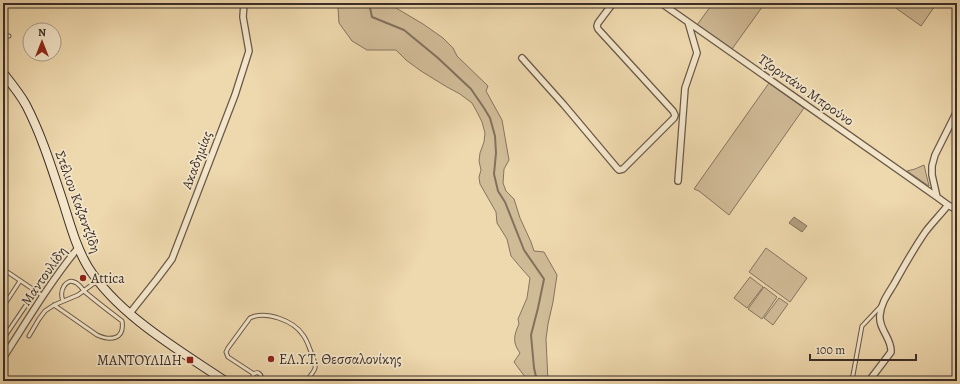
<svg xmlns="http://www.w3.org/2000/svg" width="960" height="384" font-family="Alegreya,serif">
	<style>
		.green { fill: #d0bb97; stroke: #867460 }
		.water { fill: #b19e80; stroke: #82715d }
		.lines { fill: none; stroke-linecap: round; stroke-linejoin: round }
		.stream { stroke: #82715d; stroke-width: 2 }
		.lane-casing { stroke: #68584a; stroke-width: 5 }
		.street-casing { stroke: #68584a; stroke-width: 8 }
		.secondary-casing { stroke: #3b2e29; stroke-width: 10 }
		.lane { stroke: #f4e6ca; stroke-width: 3 }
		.street { stroke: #f4e6ca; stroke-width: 5.5 }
		.secondary { stroke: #f4e6ca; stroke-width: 8 }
		.poi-dot { fill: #8f2418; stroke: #f4e6ca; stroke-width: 1.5 }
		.labels { text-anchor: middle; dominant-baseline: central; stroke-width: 3.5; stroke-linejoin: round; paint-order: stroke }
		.street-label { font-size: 14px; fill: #3b2e29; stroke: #f4e6ca }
		.poi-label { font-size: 14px; fill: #3b2e29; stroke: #f4e6ca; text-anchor: start }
	</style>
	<rect width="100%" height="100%" fill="#eed8ad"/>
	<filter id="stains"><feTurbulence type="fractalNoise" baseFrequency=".005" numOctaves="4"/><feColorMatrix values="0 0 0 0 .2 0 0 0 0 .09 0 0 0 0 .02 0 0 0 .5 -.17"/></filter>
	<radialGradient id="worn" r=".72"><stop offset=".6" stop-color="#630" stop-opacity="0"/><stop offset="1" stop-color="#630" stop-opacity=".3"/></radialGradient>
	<path class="green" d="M338 3H396V8L423 24 443 38 453 48 457 56 488 86 486 91 502 120 509 160 504 169 503 183 506 191 514 199 520 218 531 242 534 251 544 252 557 275 553 302 548 324 546 339 548 381H528L514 362 520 353C512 342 514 335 519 324L518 319 527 298 530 278 522 269 511 256 507 239 497 223 496 212 480 184 479 177 481 170 479 161 480 153 484 142 485 133 482 122 477 112 472 103 460 94 447 87 421 71 406 60 396 50H367L352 41 339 23 338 8Z
		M713 3H765L732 49 697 25Z
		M895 3H937L921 26 893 6Z
		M769 83 804 108 729 215 699 191 694 189Z
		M924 165 929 186 907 171 915 169Z
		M766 248 807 278 790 302 749 272Z
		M750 277 763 287 747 308 734 298Z
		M764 287 777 297 762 319 748 309Z
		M779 298 788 304 773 325 764 318Z"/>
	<path class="water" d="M794 217 807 226 802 232 789 223Z"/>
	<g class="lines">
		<path class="stream" d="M369 3 372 17 404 30 438 58 471 89 484 108 490 118 495 136 496 153 494 174 498 191 505 202 524 250 544 279 538 308 531 335 534 368 537 381"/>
		<g class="lane-casing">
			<path id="lane" d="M3 35 9 36
				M3 269 43 296
				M54 305 97 335C110 341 125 340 122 321 110 312 97 302 85 292 82 289 79 283 74 282 70 280 66 283 64 286 61 291 61 296 63 301
				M3 307 20 281
				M29 336 39 319 45 311 54 305 78 295 97 281
				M3 339 35 292
				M254 374 228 357 226 352 228 348 250 318C266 310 294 321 303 335 307 340 309 347 311 352 313 357 316 363 315 368 314 372 309 377 307 381
				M255 381 253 379V375C257 370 263 374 260 380L259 381
				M851 381 853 375 862 326 864 324 881 306"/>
		</g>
		<g class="street-casing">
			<path id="street" d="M661 3 937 197
				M522 58 564 105 617 168 619 170 623 169 674 118 675 115 673 111 598 29 597 26 598 23 613 3
				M957 111 935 155 932 166V175L937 197 948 205 957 210
				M678 181 685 88 697 53 688 22
				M130 313 157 279 172 259 235 95 249 51 243 17 244 3
				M3 358C27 321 50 282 78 248
				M869 381 891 352C892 338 878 329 880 315 881 303 888 294 894 284 904 266 914 248 926 231 933 222 941 214 948 205"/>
		</g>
		<g class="secondary-casing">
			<path id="secondary" d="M3 73C11 83 20 94 26 105 42 136 52 169 63 202 70 224 76 247 88 267 118 315 179 350 225 381"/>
		</g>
		<use href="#lane" class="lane"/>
		<use href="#street" class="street"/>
		<use href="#secondary" class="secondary"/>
	</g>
	<g class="poi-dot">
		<circle cx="83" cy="278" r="4"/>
		<circle cx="271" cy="359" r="4"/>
		<rect x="186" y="356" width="8" height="8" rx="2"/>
	</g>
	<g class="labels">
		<g class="street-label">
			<text transform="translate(806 90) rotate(35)">Τζορντάνο Μπρούνο</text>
			<text transform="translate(197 160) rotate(-69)">Ακαδημίας</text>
			<text transform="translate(78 202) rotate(70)">Στέλιου Καζαντζίδη</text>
			<text transform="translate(44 276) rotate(-55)">Μαντουλίδη</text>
		</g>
		<g class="poi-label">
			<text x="91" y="278">Attica</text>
			<text x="279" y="359">ΕΛ.Υ.Τ. Θεσσαλονίκης</text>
			<text x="182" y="360" text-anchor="end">ΜΑΝΤΟΥΛΙΔΗ</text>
		</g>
	</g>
	<rect width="960" height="384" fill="none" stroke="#eed8ad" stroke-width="16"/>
	<rect x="4" y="4" width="952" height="376" fill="none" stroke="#3b2e29" stroke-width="2"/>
	<rect x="8" y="8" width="944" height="368" fill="none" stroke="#3b2e29"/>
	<g transform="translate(42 42)"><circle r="19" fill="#f4e6ca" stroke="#aa9c8a"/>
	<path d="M0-3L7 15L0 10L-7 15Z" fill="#8f2418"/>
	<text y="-6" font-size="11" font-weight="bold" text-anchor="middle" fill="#3b2e29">N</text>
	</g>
	<path d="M810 354v6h106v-6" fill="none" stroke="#3b2e29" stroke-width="2"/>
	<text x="816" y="354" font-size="12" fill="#3b2e29" stroke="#f4e6ca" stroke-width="3" paint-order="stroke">100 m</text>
	<rect width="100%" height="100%" filter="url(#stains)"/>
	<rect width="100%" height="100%" fill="url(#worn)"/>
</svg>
